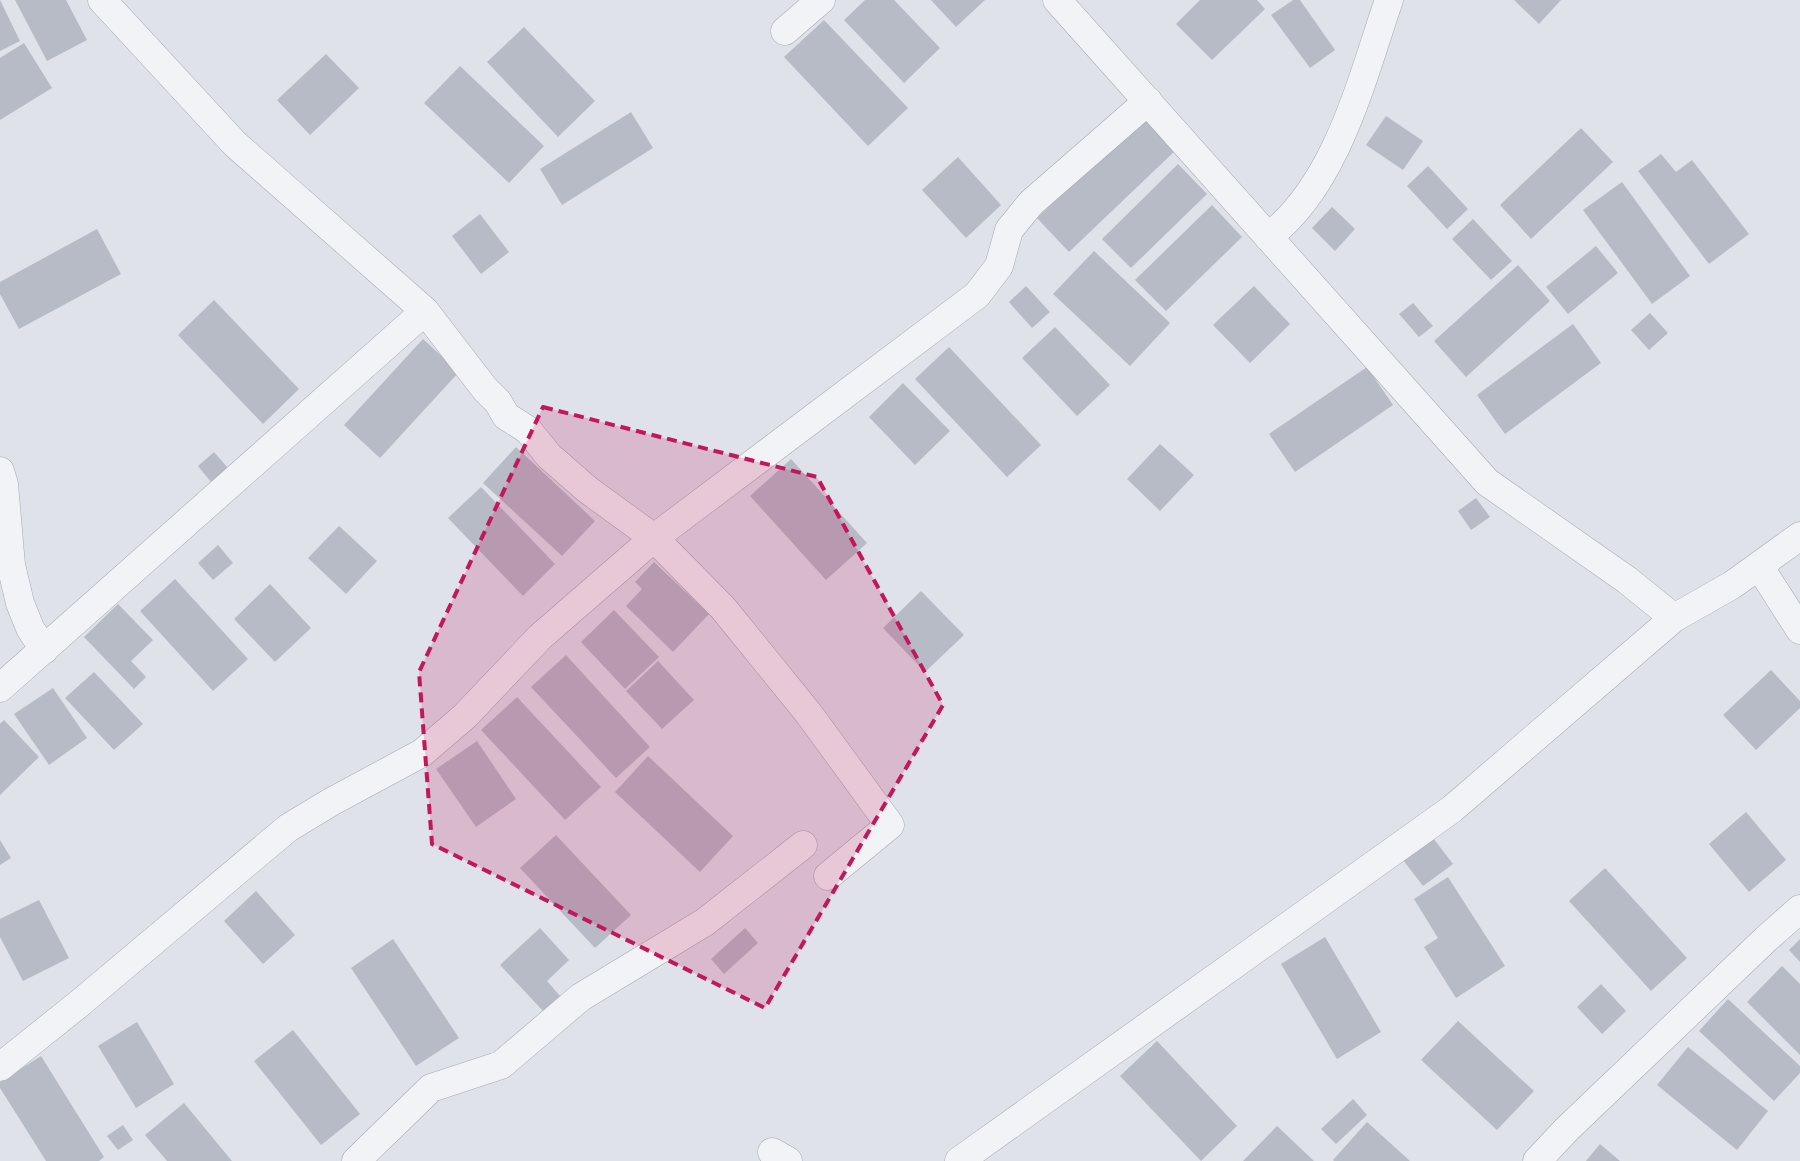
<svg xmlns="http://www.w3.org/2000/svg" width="1800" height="1161" font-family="'Sofia Sans Condensed',sans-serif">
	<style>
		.building { fill: #b6bbc6 }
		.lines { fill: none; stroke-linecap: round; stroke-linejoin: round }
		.minor-casing { stroke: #a4a9b3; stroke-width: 29 }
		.minor { stroke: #f2f3f7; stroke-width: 28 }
		.marked { fill: #c2185b; fill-opacity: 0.2; stroke: #c2185b; stroke-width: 4; stroke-dasharray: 10 6; stroke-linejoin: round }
	</style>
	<rect width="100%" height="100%" fill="#dfe2e9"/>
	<path class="building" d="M0 0 20 41 0 51Z
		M15 0H66L87 40 47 61Z
		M865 0H894L940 48 904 83 844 20Z
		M931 0H985L956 27Z
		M1200 0H1257L1265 9 1212 60 1176 24Z
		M1293 0H1300L1335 50 1310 68 1271 15Z
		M1514 0H1561L1539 24Z
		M824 20 908 108 868 146 784 57Z
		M524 27 595 101 558 137 487 62Z
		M24 43 52 88 0 120V58Z
		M326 54 359 88 310 135 277 100Z
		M460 66 544 146 509 183 424 103Z
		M631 112 653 148 562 205 540 169Z
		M1145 115 1177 149 1069 252 1037 218Z
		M1386 116 1423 141 1403 170 1366 145Z
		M1581 128 1613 162 1531 239 1500 205Z
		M1661 154 1676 172 1692 160 1749 234 1709 264 1638 171Z
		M958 157 1001 205 966 238 922 190Z
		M1178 164 1207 194 1131 268 1102 239Z
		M1428 166 1468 209 1447 229 1407 186Z
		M1622 182 1690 276 1652 304 1583 210Z
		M1212 205 1242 237 1166 311 1135 280Z
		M1332 207 1355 229 1335 251 1312 228Z
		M480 214 509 252 481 274 452 236Z
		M1473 219 1512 261 1491 280 1452 239Z
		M97 229 121 274 19 329 0 294V282Z
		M1596 246 1618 273 1568 314 1546 287Z
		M1094 251 1170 323 1130 366 1053 294Z
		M1518 265 1550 301 1466 377 1434 341Z
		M1026 286 1050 312 1032 328 1009 302Z
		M1254 286 1290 324 1250 363 1213 325Z
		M214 300 299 389 263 424 178 335Z
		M1413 303 1433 326 1419 337 1399 314Z
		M1650 313 1668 333 1649 350 1631 330Z
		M1573 324 1601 363 1505 434 1477 395Z
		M1055 327 1110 385 1077 416 1022 358Z
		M423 339 459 372 380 458 344 425Z
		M949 347 1041 445 1007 477 915 379Z
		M1367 367 1393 405 1295 472 1269 434Z
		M903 383 950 431 915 465 869 417Z
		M1160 444 1194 475 1160 511 1127 479Z
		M516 447 595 521 562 556 483 483Z
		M214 452 228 468 211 482 198 466Z
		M791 459 867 543 826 580 750 496Z
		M481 487 555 564 523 596 448 518Z
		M1476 498 1490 517 1471 530 1458 511Z
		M339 526 377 561 346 594 308 558Z
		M218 545 233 563 213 580 198 563Z
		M654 562 709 614 673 652 626 606 642 589 635 582Z
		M175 579 248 659 213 691 140 611Z
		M270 584 311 628 275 662 234 619Z
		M921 591 964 635 925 672 883 628Z
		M118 604 153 640 131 661 146 677 134 689 84 637Z
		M614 610 659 657 625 689 581 642Z
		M566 655 650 747 616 778 531 687Z
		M658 661 694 700 662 729 626 691Z
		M1771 670 1800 701V708L1756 750 1723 715Z
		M94 672 143 724 114 750 65 698Z
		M53 688 87 738 49 765 14 714Z
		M517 697 601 787 565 820 481 730Z
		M4 720 39 757 0 795V724Z
		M477 741 516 799 476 827 436 769Z
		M648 756 733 836 700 872 615 792Z
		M1746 812 1786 860 1749 892 1709 844Z
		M556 835 631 915 595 948 520 868Z
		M1433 838 1453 864 1423 886 1403 860Z
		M0 840 11 858 0 865Z
		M1605 868 1687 958 1651 991 1569 901Z
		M1448 877 1505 966 1456 998 1424 947 1438 938 1414 899Z
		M256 891 295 935 263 964 224 921Z
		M39 900 69 958 23 981 0 937V919Z
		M540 928 569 960 547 981 560 996 543 1011 500 965Z
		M745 928 758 943 724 974 711 959Z
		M1325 937 1381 1032 1337 1059 1281 964Z
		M393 939 459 1038 416 1066 351 968Z
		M1800 939V962L1789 950Z
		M1782 966 1800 984V1055L1747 1002Z
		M1601 984 1626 1011 1602 1034 1577 1007Z
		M1728 999 1800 1066V1073L1774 1101 1699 1031Z
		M1458 1021 1534 1091 1497 1130 1421 1060Z
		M137 1022 174 1084 136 1108 98 1046Z
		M293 1030 360 1114 321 1145 254 1061Z
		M1157 1041 1237 1126 1201 1161 1120 1076Z
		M1688 1047 1768 1111 1737 1150 1657 1085Z
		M41 1056 104 1157 99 1161H46L0 1088V1082Z
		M1353 1099 1367 1115 1336 1144 1321 1129Z
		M184 1103 232 1161H167L145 1135Z
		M1367 1122 1410 1161H1334L1333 1160Z
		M123 1125 133 1140 118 1150 107 1136Z
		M1277 1126 1314 1161H1243Z
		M1600 1144 1620 1161H1586Z"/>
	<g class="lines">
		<g class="minor-casing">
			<path id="minor" d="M102 0 235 144 425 311 485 389 498 402 506 416 528 430 549 456 588 490 654 538 723 608 809 714 890 825 828 876
				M1057 0 1487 482 1627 580 1674 618
				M785 31 821 0
				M1268 237C1337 185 1362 78 1389 0
				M0 471 4 484 11 565 20 603 30 628 44 650
				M1759 566 1800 630
				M0 688 425 311
				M0 1067 80 1003 288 828 331 802 422 753 465 716 540 637 654 538 977 295 999 266 1009 230 1031 203 1148 101
				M772 1152 788 1161
				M356 1161 431 1088 501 1065 581 997 705 922 803 845
				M959 1161 1452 809 1674 618 1732 585 1800 536
				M1537 1161 1566 1130 1766 939 1800 909"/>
		</g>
		<use href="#minor" class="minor"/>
	</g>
	<path class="marked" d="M543 407 817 477 943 705 765 1008 432 844 419 672Z"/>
</svg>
